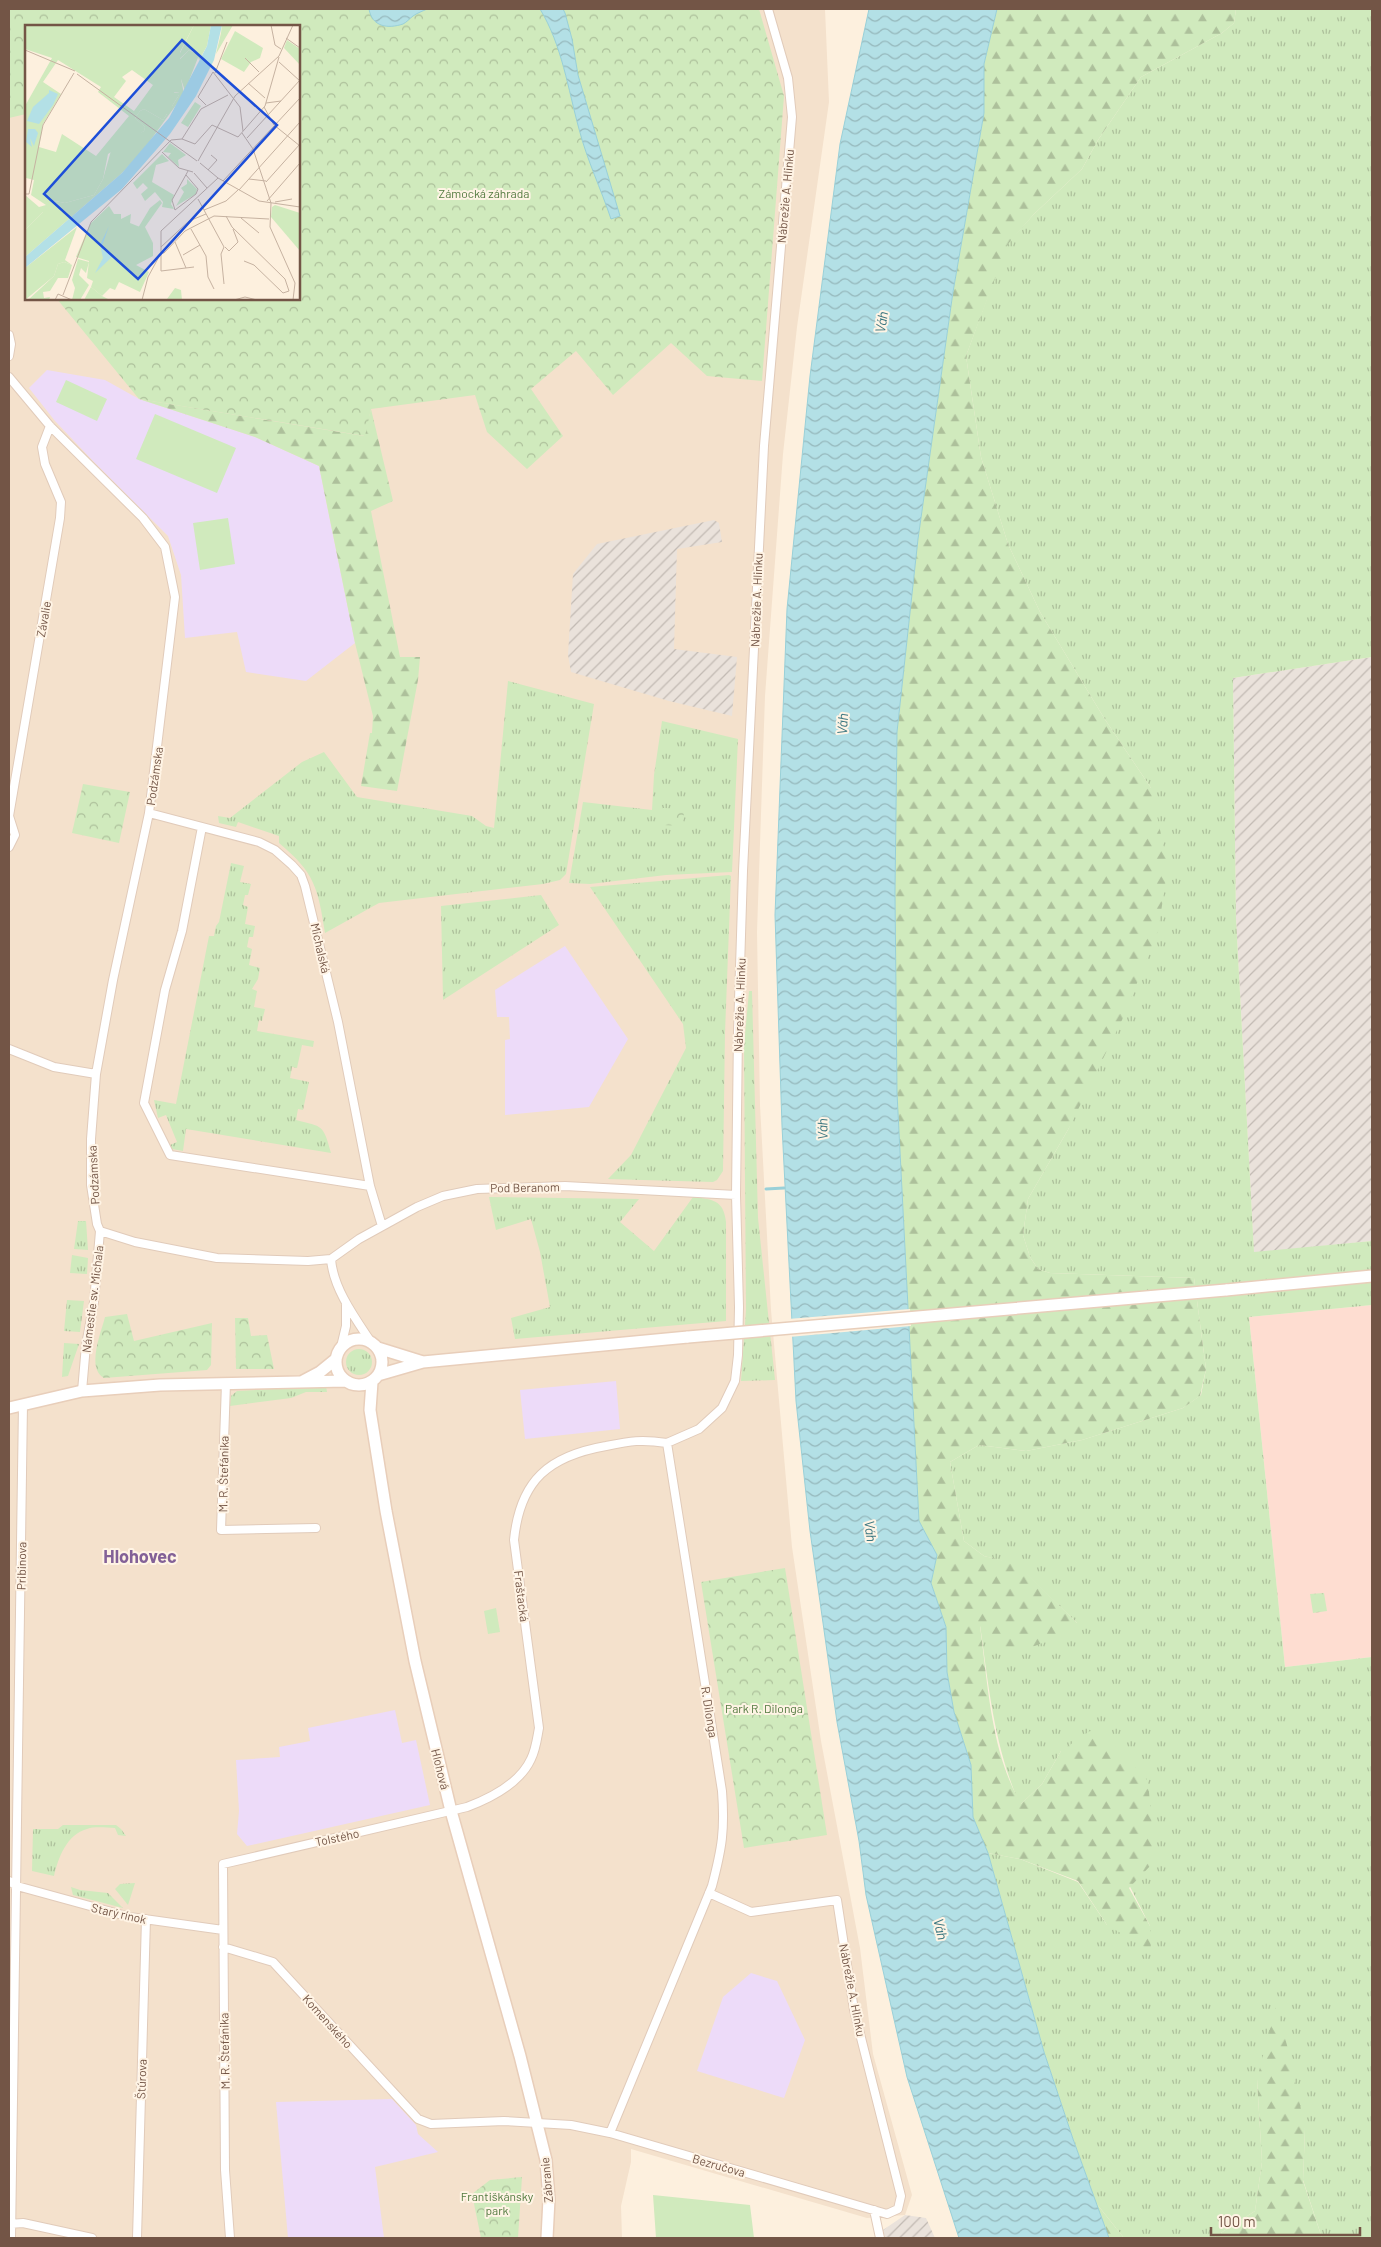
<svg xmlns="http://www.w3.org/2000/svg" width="1381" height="2247" font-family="Barlow,sans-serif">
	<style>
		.residential { fill: #f4e1cc; fill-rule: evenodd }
		.commercial { fill: #feddd1 }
		.industrial { fill: url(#industrial-furrows) }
		.education { fill: #eddbf9 }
		.grass { fill: url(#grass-tufts) }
		.forest { fill: url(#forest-firs) }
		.park { fill: url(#park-crowns) }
		.pitch { fill: #d0eabd }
		.water { fill: url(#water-waves); stroke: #99d0d8 }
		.pier { fill: #fdf0de }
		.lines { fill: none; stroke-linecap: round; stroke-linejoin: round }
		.stream { stroke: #99d0d8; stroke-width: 3 }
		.minor-casing { stroke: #e1cbba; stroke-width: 10 }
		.secondary-casing { stroke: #e8ceba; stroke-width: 14 }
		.minor { stroke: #fff; stroke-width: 8 }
		.secondary { stroke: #fff; stroke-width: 11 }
		.secondary-bridge-casing { stroke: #e8ceba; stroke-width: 14; stroke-linecap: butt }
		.secondary-bridge { stroke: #fff; stroke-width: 11 }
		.labels { text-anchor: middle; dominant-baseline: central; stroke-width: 4; stroke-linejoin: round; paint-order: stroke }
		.park-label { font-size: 12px; fill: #51793e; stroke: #fff4e5 }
		.street-label { font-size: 12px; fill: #735546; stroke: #fff4e5 }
		.water-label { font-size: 14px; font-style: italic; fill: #3c7781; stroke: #fff4e5 }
		.district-label { font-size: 18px; font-weight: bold; fill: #836197; stroke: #fff4e5 }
		.inset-road { fill: none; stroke: #c6b2a1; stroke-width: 1 }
		.view { fill: #1d4ed8; fill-opacity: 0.15; stroke: #1d4ed8; stroke-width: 2.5 }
		.inset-edge { fill: none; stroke: #735546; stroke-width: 2.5 }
	</style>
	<defs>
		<pattern id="industrial-furrows" width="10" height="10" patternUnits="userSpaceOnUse" patternTransform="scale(1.25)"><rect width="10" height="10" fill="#eae2db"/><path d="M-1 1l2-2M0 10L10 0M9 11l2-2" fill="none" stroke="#c2bab3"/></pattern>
		<pattern id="grass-tufts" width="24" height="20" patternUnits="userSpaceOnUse" patternTransform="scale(1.25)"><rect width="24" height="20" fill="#d0eabd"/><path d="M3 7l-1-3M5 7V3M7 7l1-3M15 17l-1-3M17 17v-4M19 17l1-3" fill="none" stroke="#adc09b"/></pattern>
		<pattern id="forest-firs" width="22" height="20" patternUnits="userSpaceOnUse" patternTransform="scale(1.25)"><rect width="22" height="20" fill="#d0eabd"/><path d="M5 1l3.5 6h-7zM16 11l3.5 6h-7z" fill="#adc09b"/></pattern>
		<pattern id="park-crowns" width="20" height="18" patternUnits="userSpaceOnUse" patternTransform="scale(1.25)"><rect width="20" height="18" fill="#d0eabd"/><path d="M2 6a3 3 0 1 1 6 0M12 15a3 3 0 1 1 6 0" fill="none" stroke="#adc09b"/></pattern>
		<pattern id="water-waves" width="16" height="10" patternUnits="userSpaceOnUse" patternTransform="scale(1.25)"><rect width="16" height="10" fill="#b3e0e6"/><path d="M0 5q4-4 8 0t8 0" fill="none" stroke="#96b8bc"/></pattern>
	</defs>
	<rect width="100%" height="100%" fill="#fdf0de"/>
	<path class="residential" d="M9 9H825L829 102 797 327 783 454 765 696 757 932 760 1105 771 1310 792 1547 821 1741 860 1948 873 2054 912 2195 905 2215 867 2218 631 2149V2162L621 2206 622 2238H9ZM26 26H299V299H26Z"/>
	<path class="commercial" d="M1372 1305V1657L1285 1667 1249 1317Z"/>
	<path class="industrial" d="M714 520 719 523 722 542 677 549 674 649 737 657 732 716 669 701 571 672 568 655 573 574 597 544Z
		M1372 657V1241L1254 1253 1236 919 1233 678Z
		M905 2215 926 2218 935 2238H885L883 2230Z"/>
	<path class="education" d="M47 370 105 380 139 399 255 437 319 466 355 643 306 681 246 672 237 632 185 638 181 575 168 536 92 460 55 421 29 388Z
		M565 946 628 1039 589 1107 505 1115V1040L510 1039 509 1017H497L495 990Z
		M616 1381 620 1429 525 1439 520 1390Z
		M395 1710 402 1743 416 1740 430 1805 247 1846 237 1834 239 1811 236 1760 280 1757 279 1747 310 1741 308 1728Z
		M751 1973 777 1981 805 2040 784 2098 697 2071 723 1997Z
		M392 2099 416 2125 418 2134 438 2152 375 2167 384 2238H288L276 2102Z"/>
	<path class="grass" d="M1236 9H1372V657L1233 678 1236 919 1254 1252 1372 1241V1305L1249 1317 1285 1667 1372 1657V2238H1322L1303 2180 1305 2129 1257 2079 1262 2162 1255 2211 1213 2238H1124L1096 2203 1073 2139 1044 2052 988 1853 1020 1859 1078 1882 1107 1925 1150 1926 1061 1751 1042 1784 1020 1805C994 1746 989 1688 980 1625L1077 1623 1017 1565 984 1556 964 1541 950 1462 979 1445 1026 1451 1082 1440 1183 1408 1201 1395 1206 1369 1194 1278 1050 1273 1038 1269 1030 1257 1023 1235 1028 1199 1069 1128 1151 788 1104 718 1040 612 1008 544 981 457 966 356 1007 244 1034 214 1082 169 1098 140 1141 77 1222 33 1234 23Z
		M508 681 594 704 566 874 560 880 543 884 379 903 325 933C318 888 315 873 279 843V836L238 822 236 827 219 823 218 816 230 818 302 762 324 752 357 797 472 816 486 826 494 828Z
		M662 721 738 739 732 872 666 875 590 884 569 883 583 802 652 810 654 775Z
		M231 863 244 866 240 882 251 884 248 895H245L243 905 248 907 245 924 255 926 253 937H249L247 947 252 949 249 965 260 968 258 979 252 989 257 991 254 1007 265 1009 262 1021 259 1020 257 1031 314 1041 313 1047 302 1045 297 1068 292 1067 290 1078 309 1082 303 1110 298 1109 296 1120C323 1127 323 1124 331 1153L186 1129 183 1151 172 1149 170 1145 177 1142 166 1115 158 1118 154 1100 176 1104 209 936H214L216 926 219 922Z
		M729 875 731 876 725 1033 723 1171 717 1180 713 1182 608 1179 631 1155 686 1048 683 1024 590 887Z
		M541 895 559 925 443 1000 441 906Z
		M749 991H752L758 1218 775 1380 741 1381 746 1310 744 1046Z
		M489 1197 639 1199 620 1222 654 1251 693 1197C712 1199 724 1200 726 1222V1321L515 1339 511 1318 550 1307 540 1252 531 1219 496 1230Z
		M78 1221H86L88 1250 74 1249Z
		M72 1255 88 1258 87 1274 70 1273Z
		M67 1300 84 1301 80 1332 64 1331Z
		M64 1343 79 1344 68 1376 62 1377Z
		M346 1362a13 13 0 1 1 26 0a13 13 0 1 1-26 0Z
		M326 1386 327 1392H306L291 1398 230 1406 231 1396 237 1391Z
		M63 1825H116L121 1829 126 1836 118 1835 115 1828C106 1828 96 1826 87 1829 67 1834 58 1858 54 1876L32 1871 33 1829H58Z
		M135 1883 128 1905 115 1889 120 1884Z
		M71 1887 80 1890 108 1893 123 1908 73 1895Z"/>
	<path class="forest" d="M997 9H1236L1234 23 1222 33 1141 77 1098 140 1082 169 1034 214 1008 244 966 356 981 457 1008 544 1040 612 1104 718 1151 788 1168 867 1158 931 1123 1018 1069 1128 1028 1199 1023 1235 1030 1257 1038 1269 1050 1273 1194 1278 1206 1369 1200 1396 1183 1408 1082 1440 1026 1451 979 1445 950 1462 964 1541 984 1556 1017 1564 1077 1623 1056 1638 1013 1654 980 1626C988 1685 991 1752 1021 1804L1042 1784 1061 1751 1090 1731 1119 1749 1148 1781 1152 1826V1864L1129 1888 1150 1926 1151 1951 1107 1925 1078 1881 1020 1859 988 1853 973 1817 971 1765 954 1712 947 1672 946 1627 931 1583 937 1555 919 1521 897 1093 895 892 897 732 918 539 953 292 984 113V64Z
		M139 399 364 436 371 409 393 501 371 511 400 657H420L418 680 397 791 361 786 370 733H372L373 716 355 643 319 466 255 437Z
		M1276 2006 1290 2056 1305 2129 1303 2181 1322 2238H1213L1255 2211 1262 2162 1257 2079Z
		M1096 2203 1124 2238H1109Z"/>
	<path class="park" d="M9 9H759L784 96 762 381 707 376 671 343 613 395 576 351 531 389 563 436 527 469 487 432 475 395 371 409 365 436 139 399 57 299H299V26H26V114L9 118Z
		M83 784 130 792 119 843 72 833Z
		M663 808 684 809 683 826 662 825Z
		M127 1314 134 1341 212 1323 211 1365 207 1370 104 1378C86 1368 101 1333 105 1317Z
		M235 1318H248L251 1336 267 1335 274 1369H236Z
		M785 1568 827 1835 744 1848 701 1582Z
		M1324 1593 1327 1611 1313 1613 1310 1594Z
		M522 2177 518 2238H481L472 2194 490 2180Z"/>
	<path class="pitch" d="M66 380 107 399 97 421 56 402Z
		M155 414 236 448 217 493 136 459Z
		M228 518 235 564 200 570 193 523Z
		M496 1608 500 1632 488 1634 484 1611Z
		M653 2195 750 2205 754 2238H656Z"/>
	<path class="water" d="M369 9H427C423 11 417 13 413 16 409 19 407 22 403 24 388 29 372 27 369 9Z
		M540 9H563L565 13 572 39 578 75 620 216 611 219C601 189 587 160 579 129 568 89 562 45 540 9Z
		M869 9H997L984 64V113L953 292 918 539 897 732 895 892 897 1093 919 1521 937 1555 931 1583 946 1627 947 1672 954 1712 971 1765 973 1817 988 1853 1044 2052 1073 2139 1109 2238H959L907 2077 866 1895 859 1841 837 1722 810 1531 796 1401 782 1126 775 915 787 609 810 376 840 144Z"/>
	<path class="pier" d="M910 1309 911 1326 789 1337 788 1319Z"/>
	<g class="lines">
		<path class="stream" d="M766 1189 784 1188"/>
		<g class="minor-casing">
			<path id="minor" d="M9 335 11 344 9 356
				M9 377 50 426 143 518 165 547 175 597 149 813 113 980 96 1074 91 1139V1185L97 1224 100 1231
				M149 813 259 842 275 850 292 865 301 875 305 886 338 1022 370 1186 382 1226
				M9 816 60 518 61 502 45 464 42 447 50 426
				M9 816 15 835 9 847
				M202 827 182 931 165 990 144 1103 170 1155 370 1186
				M9 1049 54 1067 96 1074
				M100 1231 135 1242 217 1258 308 1261 331 1259 359 1239 417 1207 443 1196 477 1189 565 1186 736 1195
				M331 1259C333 1288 355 1318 371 1342
				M341 1347 346 1326V1305
				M226 1383 221 1530 316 1528
				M82 1391 86 1345 94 1302 100 1231
				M9 1881 17 1886 130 1917 223 1930
				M223 1947 273 1962 418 2119 431 2124 504 2121 571 2125 610 2133 887 2214 898 2209 901 2196 854 2010 837 1900 751 1912 709 1893
				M610 2133 712 1886C722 1848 725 1830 722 1791L667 1443 699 1429 722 1408 735 1381 738 1355 739 1307 736 1195 738 1032 743 871 764 446 792 117 788 78 768 9
				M874 2210 880 2238
				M9 2224 23 2223 92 2238
				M11 2238 23 1404
				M137 2238 146 1919
				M230 2238 225 2170 223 1864 467 1807C491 1798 520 1783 531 1759 536 1749 537 1738 539 1728L514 1540C520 1480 549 1456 606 1446 631 1441 641 1439 667 1443"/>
		</g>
		<g class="secondary-casing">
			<path id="secondary" d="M1226 1290 1372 1276
				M336 1362a23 23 0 1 1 46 0a23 23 0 1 1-46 0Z
				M378 1348 423 1362
				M378 1375 423 1362 688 1337
				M303 1381 320 1372 336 1359
				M372 1382 370 1410 386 1511 415 1661 451 1811 520 2056 546 2160 549 2199 547 2238
				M9 1408 82 1391 160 1385 345 1381"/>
		</g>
		<use href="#minor" class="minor"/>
		<use href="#secondary" class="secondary"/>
		<g class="secondary-bridge-casing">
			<path id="secondary-bridge" d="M688 1337 1226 1290"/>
		</g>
		<use href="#secondary-bridge" class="secondary-bridge"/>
	</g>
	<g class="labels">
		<g class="park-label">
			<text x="484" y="193">Zámocká záhrada</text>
			<text x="764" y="1708">Park R. Dilonga</text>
			<text x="497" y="2196">Františkánsky<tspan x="497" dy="14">park</tspan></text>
		</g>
		<g class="street-label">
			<text transform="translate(785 196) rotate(-85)">Nábrežie A. Hlinku</text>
			<text transform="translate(756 600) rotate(-88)">Nábrežie A. Hlinku</text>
			<text transform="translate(43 619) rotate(-80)">Závalie</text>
			<text transform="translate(154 776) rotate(-82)">Podzámska</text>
			<text transform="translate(321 948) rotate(77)">Michalská</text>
			<text transform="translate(739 1005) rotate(-88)">Nábrežie A. Hlinku</text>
			<text transform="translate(93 1175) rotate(-93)">Podzámska</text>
			<text transform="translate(525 1187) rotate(-1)">Pod Beranom</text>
			<text transform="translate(92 1299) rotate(-83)">Námestie sv. Michala</text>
			<text transform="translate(223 1474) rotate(-89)">M. R. Štefánika</text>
			<text transform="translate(21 1566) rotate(-89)">Pribinova</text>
			<text transform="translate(522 1596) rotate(83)">Fraštacká</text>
			<text transform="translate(710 1712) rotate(81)">R. Dilonga</text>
			<text transform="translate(441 1769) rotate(76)">Hlohová</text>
			<text transform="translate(337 1837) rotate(-12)">Tolstého</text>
			<text transform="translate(119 1913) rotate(13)">Starý rínok</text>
			<text transform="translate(853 1990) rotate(79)">Nábrežie A. Hlinku</text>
			<text transform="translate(328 2021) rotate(48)">Komenského</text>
			<text transform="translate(224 2051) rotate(-91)">M. R. Štefánika</text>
			<text transform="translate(141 2079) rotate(-88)">Štúrova</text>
			<text transform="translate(719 2165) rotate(16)">Bezručova</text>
			<text transform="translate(546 2180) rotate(-95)">Zábranie</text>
		</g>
		<g class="water-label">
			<text transform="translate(881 322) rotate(-81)">Váh</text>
			<text transform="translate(842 724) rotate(-87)">Váh</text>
			<text transform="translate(822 1129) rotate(-91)">Váh</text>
			<text transform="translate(871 1531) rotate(83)">Váh</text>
			<text transform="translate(941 1929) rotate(77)">Váh</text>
		</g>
		<g class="district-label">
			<text x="140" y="1556">Hlohovec</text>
		</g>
	</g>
	<g transform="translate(25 25)">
		<rect width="275" height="275" fill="#fdf0de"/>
		<path d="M0 0H169L155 27V34L164 25 174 30 160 66 156 54 152 55 149 68 155 67 154 70 138 95 119 84 115 86 110 93 120 102 119 106 83 129 78 154 69 170 40 178 30 176 24 187H18L0 205V170L14 182 21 180 6 170 9 155 1 153 0 156V81L27 33 0 24ZM33 35 76 62 73 67 104 91 71 131 37 109 31 127 14 122 18 99 36 69 18 57ZM107 45 128 60 109 86 89 72 101 56 97 52ZM145 118 161 130 153 135 154 142 143 132 146 128 138 127ZM137 129 144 136 131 140 127 157 149 170 146 179 149 184 137 182 138 177 130 167 120 176 116 169 123 163 118 158 112 164 108 158ZM162 154 172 164 171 169 151 181 159 167 156 163 162 159ZM53 234 64 237 61 248 56 243 54 250 64 260 55 275H47L50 263 47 255ZM39 237 47 240 43 253H33L25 266 18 267 19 273 25 272 24 275H3L29 251 33 239Z" fill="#d0eabd" fill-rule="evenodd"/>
		<path d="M169 0H186L182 21 174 35 172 27 164 25 150 38ZM197 0H208L191 29 196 8ZM155 49 159 69 119 124 97 148 0 232V205L18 187H24L23 182 30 176 40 178 69 170 78 154 87 122 119 106 120 102 110 93 115 86 119 84 138 95 142 89 140 76 147 81 154 70V67L145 68 144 61ZM135 175 137 178 120 202 128 218 113 203 125 183ZM52 202 40 235 47 240 39 237 33 239 29 251 0 275V243ZM66 262 77 271 85 275H59ZM150 263 156 265 157 275H136L142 274Z" fill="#d0eabd"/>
		<path d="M250 180 275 188V226L246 192 247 182Z" fill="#d0eabd"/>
		<path d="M170 77 176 81 163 102 156 98ZM84 181 89 189H96V194L106 189 105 198 115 202 128 218V231L111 240 124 247 115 267 94 257 90 265 85 263 77 271 66 262 68 256 62 253 64 236 51 232 65 199Z" fill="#d0eabd"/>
		<path d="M262 15 275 24V40L259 23Z" fill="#d0eabd"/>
		<path d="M210 6 238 23 235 33 226 37 219 47 196 34Z" fill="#d0eabd"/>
		<path d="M186 0H197L189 35 171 71 145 109 97 164 0 243V232L97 148 144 93 182 21ZM24 65 33 69 28 80 14 99 2 96 8 82 24 68ZM3 104H10L13 108 9 121 5 113 7 122 1 117ZM84 201 77 221 79 226 89 230 70 248 78 233 75 220Z" fill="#b3e0e6"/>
		<path class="inset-road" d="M246 0 250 20 256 24M261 13 275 23M0 25 50 46M220 33 234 47M254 37 275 56M190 48 202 17M52 49 172 136M223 58 240 73M241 78 256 76M181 80 173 72 188 47 215 82 218 106M239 82 249 100 275 121M217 108 228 124 246 178M222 113 275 55M157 114 170 119 187 100 213 112 240 81 254 32M137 127 154 143 168 147M173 136 210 71 254 31 268 0M175 138 193 153 234 176 275 182M183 145 192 135 186 130M169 148 182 163M224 154 241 156M198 156 275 73M241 157 275 119M214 165 275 97M0 169H4L18 100 49 48M173 174 199 222 196 229 199 259M242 176 275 138M250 177 267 174M246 178 245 202 270 258 268 275M150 185 171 169 173 164 161 150M150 185 147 175 163 146M179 185 201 176 213 165M201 191 207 202 260 254 264 266 258 268 229 240 219 236M216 193 234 208M166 204 181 231 183 252 189 264M150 217 161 243M136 222 164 196 181 189M200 222 204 226 213 217 208 204M136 228H139L160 206 189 191 244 194M158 230 175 220M169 242 136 246V206L193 153M38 270 66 197 146 115 157 114 176 84 203 70M30 275 33 269 47 275M117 275 123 252 136 228M209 275 220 272 232 275"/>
		<path class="view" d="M157 15 252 100 113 254 19 169Z"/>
		<rect width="275" height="275" class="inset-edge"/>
	</g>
	<rect width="1381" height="2247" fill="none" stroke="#735546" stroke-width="20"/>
	<path d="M1211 2227v8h149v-8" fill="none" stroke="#735546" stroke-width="2.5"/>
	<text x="1218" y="2227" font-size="15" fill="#735546" stroke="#fff4e5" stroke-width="4" paint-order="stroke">100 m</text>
</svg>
